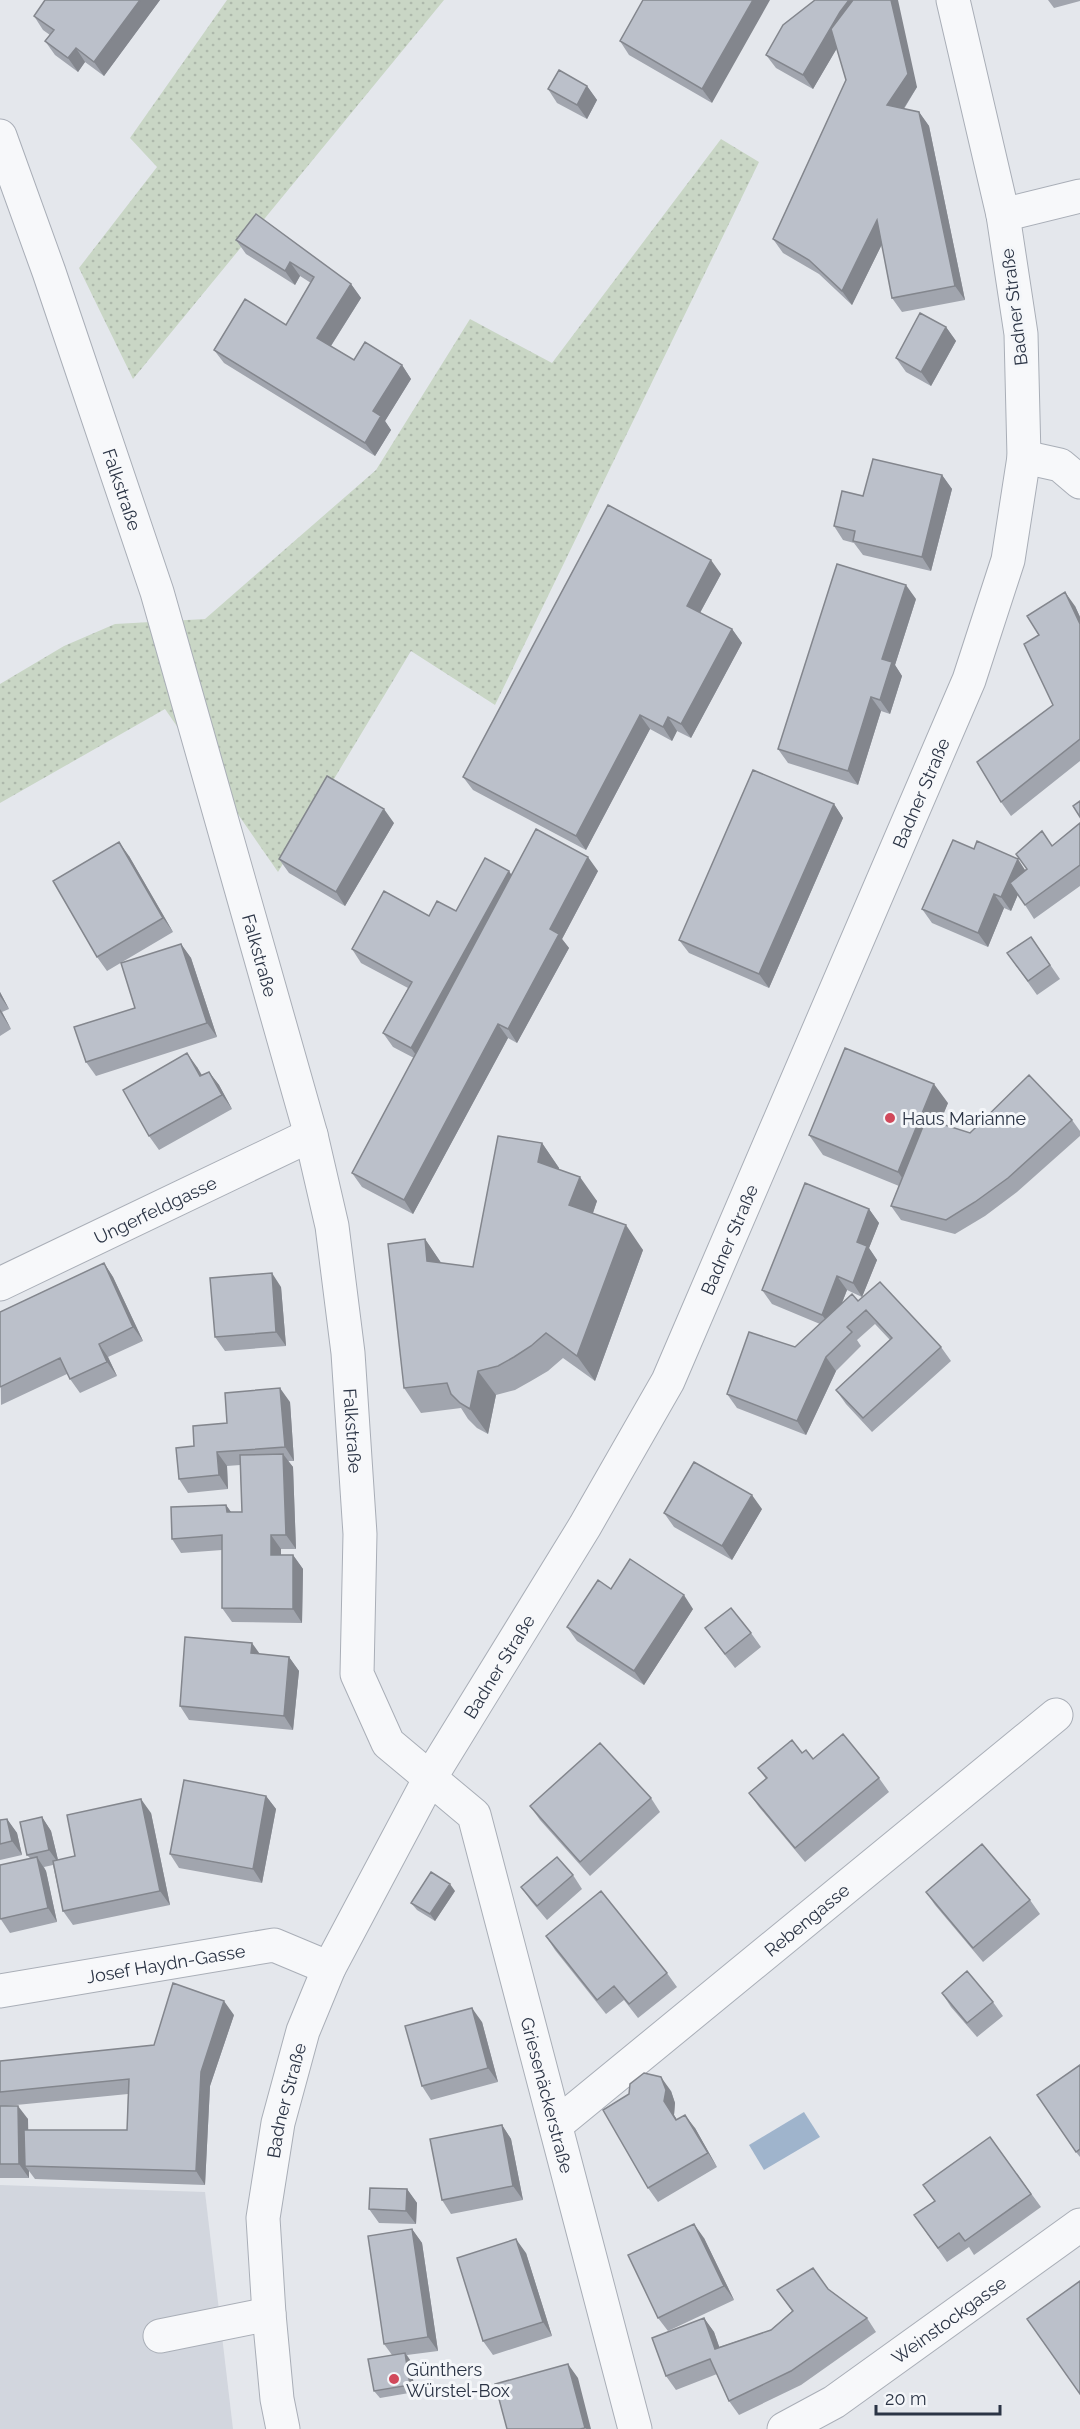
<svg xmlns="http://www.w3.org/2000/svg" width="1080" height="2429" font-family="Raleway,sans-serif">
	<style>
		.built { fill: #d2d6de }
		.grass { fill: url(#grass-dots) }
		.water { fill: #9fb4cc }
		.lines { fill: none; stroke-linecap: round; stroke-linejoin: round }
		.minor-casing { stroke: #a9aeb7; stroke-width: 35 }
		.minor { stroke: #f7f8fa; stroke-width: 33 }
		.wall { fill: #a1a5ae; fill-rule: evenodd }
		.shaded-wall { fill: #83868d }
		.building { fill: #bbc0ca; stroke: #83868d; stroke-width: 1.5 }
		.poi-dot { fill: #d1495b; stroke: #f4f6f9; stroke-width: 2 }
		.labels { text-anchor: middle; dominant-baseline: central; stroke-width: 6; stroke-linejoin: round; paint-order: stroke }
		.street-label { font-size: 18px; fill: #2b3445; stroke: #f4f6f9 }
		.poi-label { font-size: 18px; fill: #2b3445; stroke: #f4f6f9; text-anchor: start }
	</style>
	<defs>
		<pattern id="grass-dots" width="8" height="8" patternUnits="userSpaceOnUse" patternTransform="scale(1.5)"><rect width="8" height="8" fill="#c9d6c5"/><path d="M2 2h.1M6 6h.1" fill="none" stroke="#adb8ab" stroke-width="1.8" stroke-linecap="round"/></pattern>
	</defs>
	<rect width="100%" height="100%" fill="#e4e7ec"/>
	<path class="built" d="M0 2185 205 2192 233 2429H0Z"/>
	<path class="grass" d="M227 0H444L133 379 79 268 157 167 130 138Z
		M721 139 759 162 495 705 411 651 278 872 165 709 0 803V684L64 646 115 624 205 619 376 470 470 319 552 363Z"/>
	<path class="water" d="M804 2112 820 2137 764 2170 749 2145Z"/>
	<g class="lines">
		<g class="minor-casing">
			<g id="minor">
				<path id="s1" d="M0 136 49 272 157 592 311 1135 332 1226 348 1353 360 1534 357 1674 388 1743 474 1815 635 2429"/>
				<path d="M1003 215 1080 196"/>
				<path d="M1024 457 1060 465 1080 482"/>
				<path id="s2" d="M0 1284 311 1135"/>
				<path id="s3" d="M0 1991 274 1945 329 1968"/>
				<path id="s4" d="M556 2125 1056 1715"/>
				<path d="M160 2336 269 2314"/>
				<path id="s5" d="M283 2429 277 2399 269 2314 263 2218 278 2123 303 2031 329 1968 430 1778 585 1526 668 1381 969 680 1008 560 1024 457 1021 334 1003 215 953 0"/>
				<path id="s6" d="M784 2429 834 2402 1080 2225"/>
			</g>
		</g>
		<use href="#minor" class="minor"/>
	</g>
	<path class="wall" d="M160 0 104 76 85 62 78 72 55 55 45 41 50 35 43 30 34 16Z
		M643 0 712 103 629 55 620 41Z
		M815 0 917 87 904 109 919 112 929 126 965 300 902 312 892 298 882 244 852 305 819 274 783 253 773 239 846 80 837 48 813 89 776 68 766 55Z
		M1048 0H1080V1L1054 8Z
		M587 86 597 100 587 119 557 103 548 89Z
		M236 240 351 284 361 298 331 346 354 360 402 365 411 379 385 421 391 430 375 456 224 363 214 350 286 325 311 283 300 276 295 285 246 254Z
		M946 327 956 341 931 386 906 372 896 358Z
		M942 475 952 489 931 571 863 555 854 543 843 540 834 526 863 496Z
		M721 574 700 613 732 629 742 643 691 738 677 731 672 741 650 729 586 850 473 790 463 777Z
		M916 599 895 665 902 676 890 714 881 711 858 785 788 763 778 749Z
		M1075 606 1080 617V761L1011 816 1001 802 1053 705 1039 635Z
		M834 804 843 818 769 988 689 953 679 940Z
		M394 823 345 906 289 873 279 859Z
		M1080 823V886L1034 919 1018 894 1011 911 1004 908 988 947 932 923 922 909 1025 870 1052 846Z
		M129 856 173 932 107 971 97 957Z
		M509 871 511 875 598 871 562 939 569 948 517 1043 508 1038 413 1214 362 1187 352 1173 414 1058 393 1047 383 1033 408 988 361 963 352 949 429 916 456 911Z
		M1031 937 1060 979 1037 995 1007 953Z
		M181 944 191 958 217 1037 96 1076 86 1062 135 1008Z
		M0 992 9 1009 2 1012 11 1029 0 1036Z
		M197 1067 202 1075 209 1072 219 1085 232 1109 159 1150 149 1136Z
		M948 1103 939 1123 970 1133 1072 1120 1080 1131V1136L1017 1192 985 1216 955 1234 901 1220 891 1206 899 1186 823 1155 809 1135Z
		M542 1143 559 1168V1169L597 1201 593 1213 643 1250 595 1381 563 1358 548 1371 531 1381 515 1390 496 1395 488 1434 477 1428 468 1419 461 1408 421 1413 404 1388 425 1239 441 1263 473 1267Z
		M869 1209 879 1223 869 1248 877 1260 862 1297 847 1290 842 1303 858 1301 941 1347 951 1361 872 1432 846 1404 836 1390 890 1340 875 1324 857 1340 861 1346 836 1371 806 1435 737 1408 727 1394 795 1347 820 1324 772 1304 762 1290Z
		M104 1263 113 1277 143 1341 108 1357 117 1376 80 1393 70 1379 67 1374 1 1405 0 1312Z
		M281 1287 286 1346 225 1351 215 1337Z
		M290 1402 294 1461H288L293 1467 296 1549H281V1555H293L303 1569 302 1623 232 1622 222 1608V1550L181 1553 172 1539 226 1505 231 1512H242L240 1465 227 1466 228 1489 188 1493 179 1479 194 1446 227 1423Z
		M762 1509 732 1560 674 1527 664 1513Z
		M611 1589 693 1609 644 1685 577 1641 567 1627Z
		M705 1628 751 1633 761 1647 735 1668 715 1642Z
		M289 1657 299 1671 293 1730 189 1720 180 1706Z
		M802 1753 813 1759 879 1778 889 1792 805 1862 759 1807 749 1793 766 1779 758 1768Z
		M266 1796 276 1809 262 1883 179 1868 170 1854Z
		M651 1798 660 1812 590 1876 540 1820 530 1806Z
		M151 1813 170 1905 73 1925 63 1911 53 1865 44 1867 46 1871 57 1922 10 1933 0 1918 30 1858 27 1855 42 1817 51 1831 58 1860 75 1856Z
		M7 1819 17 1833 22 1855 0 1860V1820Z
		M573 1875 582 1889 547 1920 531 1901 521 1887Z
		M455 1891 435 1921 417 1910 411 1903Z
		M926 1892 1030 1900 1040 1914 983 1962 935 1905Z
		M546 1936 667 1973 677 1987 638 2018 624 2000 606 2014 555 1950Z
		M942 1993 993 2002 1003 2016 977 2037 951 2007Z
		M234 2015 210 2086 205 2185 35 2179 29 2171V2178H0V2061L154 2045ZM128 2094 127 2130H28V2119L6 2106Z
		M482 2022 498 2082 431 2100 422 2086Z
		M1080 2065V2157L1076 2152Z
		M671 2091 675 2103 674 2115 677 2120 695 2128 717 2167 658 2202 648 2188Z
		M502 2125 511 2139 523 2200 451 2214 442 2200Z
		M990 2137 1041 2207 974 2255 969 2247 947 2262 914 2215 935 2201Z
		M407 2189 417 2203 416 2224 379 2223 369 2209Z
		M412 2229 422 2243 438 2351 407 2355 410 2360 415 2392 380 2398 374 2391 392 2355 384 2344Z
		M704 2238 734 2300 668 2331 658 2318Z
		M526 2253 552 2336 493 2355 483 2341Z
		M828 2289 867 2318 876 2332 801 2385 739 2415 729 2401 717 2374 676 2390 666 2376 704 2318 714 2332 719 2347 771 2330 792 2311 777 2290Z"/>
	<path class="shaded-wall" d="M140 0H160L104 76 94 62Z
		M753 0H770L712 103 702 89Z
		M849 0H870L850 26 813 89 803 75 840 12Z
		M891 0H898L917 87 897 119 887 105Z
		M76 48 85 62 78 72 68 58Z
		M587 86 597 100 587 119 577 105Z
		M919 112 929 126 965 300 955 286Z
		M877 220 887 234 852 305 842 291Z
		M290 262 300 276 295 285 285 271Z
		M351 284 361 298 327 352 317 338Z
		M946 327 956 341 931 386 921 372Z
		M402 365 411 379 385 421 391 430 375 456 365 443 373 411Z
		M942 475 952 489 931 571 922 557Z
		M711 560 721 574 696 620 687 606Z
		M906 585 916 599 895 665 902 676 890 714 880 700 882 659Z
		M1065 592 1075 606 1080 617V624Z
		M732 629 742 643 691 738 681 724Z
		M871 697 881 711 858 785 848 771Z
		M640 715 650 729 586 850 576 836Z
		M668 717 677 731 672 741 663 727Z
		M834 804 843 818 769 988 759 974Z
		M384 809 394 823 345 906 336 892Z
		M119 842 129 856 173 932 163 918Z
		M588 857 598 871 562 939 569 948 517 1043 508 1029 550 929Z
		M1018 859 1027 873 1011 911 1001 897Z
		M509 871 518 885 421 1062 411 1048Z
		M994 894 1004 908 988 947 978 933Z
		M181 944 191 958 217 1037 207 1023Z
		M0 992 9 1009 0 996Z
		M0 1009 2 1012 11 1029 2 1015 0 1012Z
		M498 1024 508 1038 413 1214 404 1200Z
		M187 1053 197 1067 210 1090 200 1076Z
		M209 1072 219 1085 232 1109 222 1095Z
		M934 1084 948 1103 912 1192 898 1172Z
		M542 1143 559 1168 556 1187 538 1162Z
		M580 1177 597 1201 587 1230 569 1205Z
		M869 1209 879 1223 869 1248 877 1260 862 1297 853 1283 857 1242Z
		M626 1225 643 1250 595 1381 577 1356Z
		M425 1239 442 1264 427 1261Z
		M104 1263 113 1277 143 1341 133 1327Z
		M272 1273 281 1287 286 1346 276 1332Z
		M837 1276 847 1290 832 1328 822 1315Z
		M99 1344 108 1357 117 1376 107 1362Z
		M826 1357 836 1371 806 1435 797 1421Z
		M478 1371 496 1395 488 1434 470 1409Z
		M280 1388 290 1402 294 1461 285 1447Z
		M217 1452 227 1466 228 1489 219 1475Z
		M283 1454 293 1467 296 1549 286 1535Z
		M752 1495 762 1509 732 1560 722 1546Z
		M226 1505 236 1519 227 1512Z
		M271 1535 281 1549V1569L271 1555Z
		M293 1555 303 1569 302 1623 293 1609Z
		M684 1595 693 1609 644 1685 634 1671Z
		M252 1643 262 1657 251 1653Z
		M289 1657 299 1671 293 1730 284 1716Z
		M266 1796 276 1809 262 1883 253 1869Z
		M141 1799 151 1813 170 1905 160 1891Z
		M42 1817 51 1831 59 1864 49 1850Z
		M7 1819 17 1833 22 1855 12 1841Z
		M37 1857 46 1871 57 1922 48 1908Z
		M450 1884 455 1891 435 1921 430 1914Z
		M224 2001 234 2015 210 2086 205 2185 196 2171 201 2072Z
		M472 2008 482 2022 498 2082 488 2068Z
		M661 2077 671 2091 675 2103 674 2115 686 2134 676 2120 664 2101Z
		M18 2106 28 2119 29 2166H25L29 2171V2178L19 2164Z
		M685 2115 695 2128 717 2167 708 2153Z
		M502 2125 511 2139 523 2200 513 2186Z
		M407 2189 417 2203 416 2224 406 2211Z
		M694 2224 704 2238 734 2300 724 2286Z
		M412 2229 422 2243 438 2351 428 2337Z
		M516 2239 526 2253 552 2336 543 2322Z
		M704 2318 714 2332 725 2363 715 2349Z
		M405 2353 410 2360 415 2392 410 2385Z
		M568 2364 578 2378 591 2429H586L585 2428Z"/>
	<path class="building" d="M45 0H140L94 62 76 48 68 58 45 41 54 30 34 16Z
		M643 0H753L702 89 620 41Z
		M815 0H849L840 12 803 75 766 55 783 25Z
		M853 0H891L908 74 887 105 919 112 955 286 892 298 877 220 842 291 809 260 773 239 846 80 831 29Z
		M559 70 587 86 577 105 548 89Z
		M256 214 351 284 317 338 354 360 365 342 402 365 373 411 381 416 365 443 214 350 245 299 286 325 314 277 290 262 285 271 236 240Z
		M920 313 946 327 921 372 896 358Z
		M873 459 942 475 922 557 853 541 855 531 834 526 842 491 863 496Z
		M608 505 711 560 687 606 732 629 681 724 668 717 663 727 640 715 576 836 463 777Z
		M837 564 906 585 882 659 892 662 880 700 871 697 848 771 778 749Z
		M1065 592 1080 624V739L1001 802 977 762 1053 705 1024 644 1039 635 1027 616Z
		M753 770 834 804 759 974 679 940Z
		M327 776 384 809 336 892 279 859Z
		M1080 801V817L1073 806Z
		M1080 823V865L1025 905 1010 883 1027 869 1016 854 1042 831 1052 846Z
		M536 829 588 857 550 929 559 934 508 1029 498 1024 404 1200 352 1173Z
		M953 840 974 849 977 841 1018 859 1001 897 994 894 978 933 922 909Z
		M119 842 163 918 97 957 53 881Z
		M485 858 509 871 411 1048 383 1033 412 982 352 949 384 891 429 916 437 901 456 911Z
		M1031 937 1050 965 1028 981 1007 953Z
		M181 944 207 1023 86 1062 74 1027 135 1008 121 963Z
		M845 1048 934 1084 898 1172 809 1135Z
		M187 1053 200 1076 209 1072 222 1095 149 1136 123 1090Z
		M1029 1075 1072 1120 1008 1178 975 1202 946 1220 891 1206 926 1119 970 1133Z
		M498 1136 542 1143 538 1162 580 1177 569 1205 626 1225 577 1356 546 1333 531 1346 514 1357 498 1366 478 1371 470 1409 460 1403 451 1394 447 1383 404 1388 388 1244 425 1239 427 1261 473 1267Z
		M805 1183 869 1209 857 1242 867 1246 853 1283 837 1276 822 1315 762 1290Z
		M104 1263 133 1327 99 1344 107 1362 70 1379 60 1358 0 1387V1312Z
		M272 1273 276 1332 215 1337 210 1278Z
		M880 1282 941 1347 863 1418 836 1390 892 1338 866 1310 847 1327 852 1332 826 1357 797 1421 727 1394 749 1332 795 1347 852 1294 858 1301Z
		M280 1388 285 1447 217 1452 219 1475 179 1479 176 1448 194 1446 193 1426 227 1423 225 1393Z
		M283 1454 286 1535H271V1555H293V1609L222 1608V1535L172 1539 171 1507 226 1505 227 1512H242L240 1455Z
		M694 1462 752 1495 722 1546 664 1513Z
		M630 1559 684 1595 634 1671 567 1627 598 1580 611 1589Z
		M731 1608 751 1633 725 1654 705 1628Z
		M185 1637 252 1643 251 1653 289 1657 284 1716 180 1706Z
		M843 1734 879 1778 795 1848 749 1793 767 1778 758 1768 792 1740 802 1753 806 1750 813 1759Z
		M600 1743 651 1798 580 1862 530 1806Z
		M184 1780 266 1796 253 1869 170 1854Z
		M141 1799 160 1891 63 1911 53 1861 75 1856 67 1815Z
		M42 1817 49 1850 27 1855 20 1822Z
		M7 1819 12 1841 0 1844V1820Z
		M982 1844 1030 1900 973 1948 926 1892Z
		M37 1857 48 1908 0 1919V1865Z
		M557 1857 573 1875 537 1906 521 1887Z
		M431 1872 450 1884 430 1914 411 1903Z
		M601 1891 667 1973 629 2004 614 1986 597 2000 546 1936Z
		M967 1971 993 2002 967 2023 942 1993Z
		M173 1983 224 2001 201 2072 196 2171 25 2166 24 2130H127L129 2079 0 2092V2061L154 2045Z
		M472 2008 488 2068 422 2086 405 2026Z
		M1080 2065V2149L1076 2152 1037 2095Z
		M644 2073 661 2077 666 2090 664 2101 676 2120 685 2115 708 2153 648 2188 603 2110 629 2094 630 2084Z
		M0 2106H18L19 2164H0Z
		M502 2125 513 2186 442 2200 430 2139Z
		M990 2137 1031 2194 965 2241 959 2233 938 2248 914 2215 935 2201 923 2185Z
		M370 2188 407 2189 406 2211 369 2209Z
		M694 2224 724 2286 658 2318 628 2255Z
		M412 2229 428 2337 384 2344 368 2236Z
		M516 2239 543 2322 483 2341 457 2258Z
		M813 2268 828 2289 867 2318 791 2371 729 2401 710 2359 666 2376 652 2338 704 2318 715 2349 771 2330 793 2311 777 2290Z
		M1080 2281V2394L1027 2319Z
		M405 2353 410 2385 374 2391 368 2359Z
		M568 2364 585 2428 580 2429H507L495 2384Z"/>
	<g class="poi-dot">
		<circle cx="890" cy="1118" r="6"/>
		<circle cx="394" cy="2379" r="6"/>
	</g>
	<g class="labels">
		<g class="street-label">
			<text transform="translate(1014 307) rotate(-97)">Badner Straße</text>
			<text stroke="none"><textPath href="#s1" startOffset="374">Falkstraße</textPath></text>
			<text stroke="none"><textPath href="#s5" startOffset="1790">Badner Straße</textPath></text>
			<text stroke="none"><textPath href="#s1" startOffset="860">Falkstraße</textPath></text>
			<text stroke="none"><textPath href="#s2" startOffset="172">Ungerfeldgasse</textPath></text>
			<text stroke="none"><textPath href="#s5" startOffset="1304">Badner Straße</textPath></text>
			<text stroke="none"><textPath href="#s1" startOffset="1346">Falkstraße</textPath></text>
			<text stroke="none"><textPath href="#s5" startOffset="818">Badner Straße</textPath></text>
			<text stroke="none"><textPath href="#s4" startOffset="324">Rebengasse</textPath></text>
			<text stroke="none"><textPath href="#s3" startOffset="168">Josef Haydn-Gasse</textPath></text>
			<text stroke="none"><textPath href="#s1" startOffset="2067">Griesenäckerstraße</textPath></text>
			<text stroke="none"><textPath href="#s5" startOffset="332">Badner Straße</textPath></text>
			<text stroke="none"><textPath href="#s6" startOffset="198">Weinstockgasse</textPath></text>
		</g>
		<g class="poi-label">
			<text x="902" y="1118">Haus Marianne</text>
			<text x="406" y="2369">Günthers<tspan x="406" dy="21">Würstel-Box</tspan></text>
		</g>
	</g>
	<path d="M876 2405v9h124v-9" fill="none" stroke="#2b3445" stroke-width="3"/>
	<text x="885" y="2405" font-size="18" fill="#2b3445" stroke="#f4f6f9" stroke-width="4.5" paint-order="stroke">20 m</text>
</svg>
